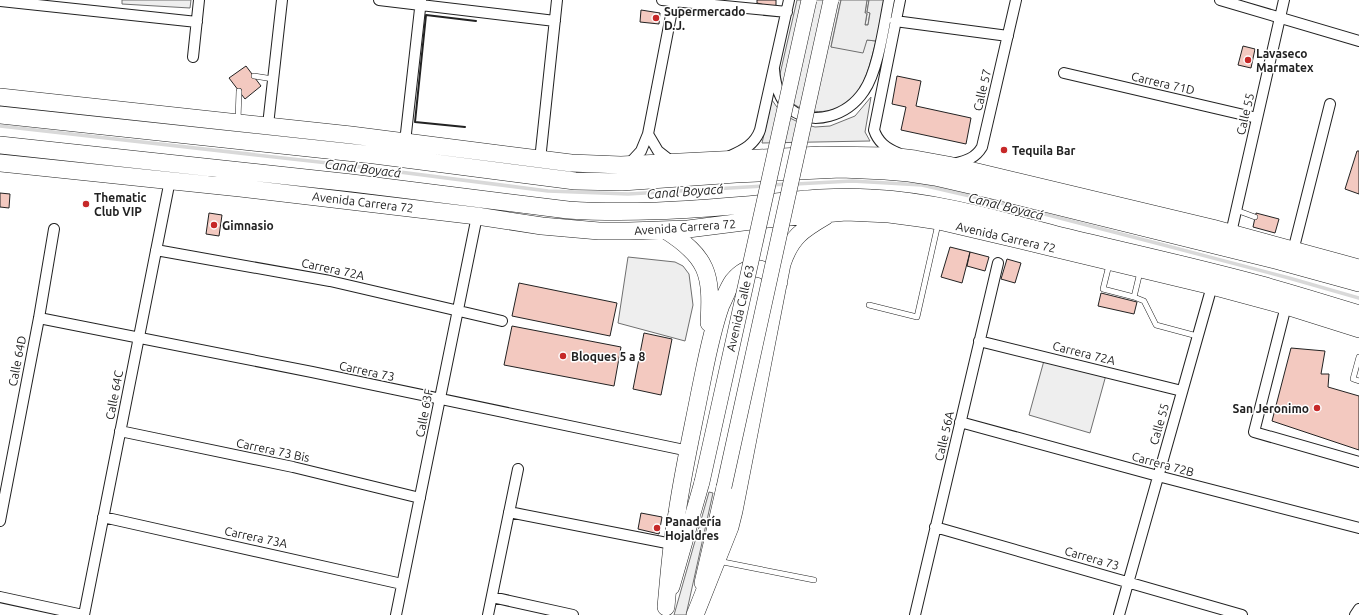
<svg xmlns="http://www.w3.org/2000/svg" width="1359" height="615" font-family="Ubuntu,sans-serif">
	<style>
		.green { fill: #eee; stroke: #6f6f6f }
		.parking { fill: #ededed; stroke: #6f6f6f }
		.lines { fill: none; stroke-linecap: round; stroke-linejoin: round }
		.stream { stroke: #d9d9d9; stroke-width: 3.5 }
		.building { fill: #f3c9c0; stroke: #222 }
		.service-casing { stroke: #222; stroke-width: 6 }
		.minor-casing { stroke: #222; stroke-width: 12 }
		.secondary-casing { stroke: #222; stroke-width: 16 }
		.trunk-casing { stroke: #222; stroke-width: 18 }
		.service { stroke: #fff; stroke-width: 5 }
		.minor { stroke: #fff; stroke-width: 10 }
		.secondary { stroke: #fff; stroke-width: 15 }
		.trunk { stroke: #fff; stroke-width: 17 }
		.secondary-bridge-casing { stroke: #222; stroke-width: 16; stroke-linecap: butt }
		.secondary-bridge { stroke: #fff; stroke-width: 15 }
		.wall { stroke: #222; stroke-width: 2 }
		.poi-dot { fill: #c62828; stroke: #fff; stroke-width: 1.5 }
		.labels { text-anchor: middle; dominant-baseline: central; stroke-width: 3; stroke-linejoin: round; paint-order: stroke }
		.poi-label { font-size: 12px; font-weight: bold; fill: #222; stroke: #fff; text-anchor: start }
		.street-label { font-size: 12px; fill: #222; stroke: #fff }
		.water-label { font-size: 13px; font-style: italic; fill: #222; stroke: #fff }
	</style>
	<rect width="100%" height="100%" fill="#fff"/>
	<path class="green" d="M122 0H191L190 8 122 4Z
		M797 0H841L831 47 867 40 876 41C871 60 865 90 849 102 833 115 803 115 789 100 783 93 781 82 780 74Z
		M867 0H869L867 12H870L868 25H865L867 14 865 13Z
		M628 257 675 262 683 266 689 274 693 305 685 341 618 323Z
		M1045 357 1106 375 1090 433 1029 415Z
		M709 492 713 493 686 615H674Z"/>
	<path class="parking" d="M841 0H867L865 13H867L865 25H868L870 13 867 12 869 0H887L876 41 867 40 863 53 831 47Z
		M871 97 865 132 870 141 762 143 772 100 779 110 788 117 800 123 815 127 830 126 855 116Z"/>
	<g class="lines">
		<path class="stream" d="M0 126 337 164 548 191 628 194 765 186
			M795 184 852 181 922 185 1009 205 1160 244 1289 278 1359 298
			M771 185 787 184"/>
	</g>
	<path class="building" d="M757 0H776V5L773 7 757 3Z
		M641 10 660 13 659 24 640 22Z
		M1243 46 1255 49 1251 68 1238 65Z
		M246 66 261 86 245 99 229 78Z
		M897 76 921 81 916 106 971 118 966 144 901 130 906 107 892 104Z
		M1357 151H1359V194L1345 189Z
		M0 193 10 194 9 208 0 207Z
		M209 213 222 215 219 236 206 234Z
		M1256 213 1279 219 1275 233 1253 227Z
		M950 247 970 252 962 283 941 277Z
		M970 252 989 257 985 271 967 266Z
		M1007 259 1021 263 1015 283 1001 279Z
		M519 283 617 303 610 336 512 316Z
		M1101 293 1137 302 1134 314 1098 306Z
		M512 326 621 347 614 386 504 365Z
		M644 333 672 339 661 395 633 389Z
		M1291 348 1325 351 1321 374H1329L1328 387 1359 396V450L1272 421Z
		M641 513 662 517 659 534 638 529Z"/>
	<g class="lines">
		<g class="service-casing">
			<path id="service" d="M254 76 273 79
				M238 120 239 91
				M1236 210 1255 217
				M1109 265 1103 289 1134 297 1140 272
				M1134 297 1144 301 1156 325 1197 336
				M869 305 917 317 938 224
				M1359 357 1353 379 1359 381
				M718 561 814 580"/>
		</g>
		<g class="minor-casing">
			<path id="minor" d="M379 0 555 21
				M662 0 787 12
				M1220 0 1359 41
				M0 1 197 22
				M895 21 1008 36
				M193 57 199 0
				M774 69C775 83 778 98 789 108 813 128 848 115 864 91 878 71 884 25 889 0
				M1064 73 1257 118
				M268 125 282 0
				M648 134 658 151 672 162
				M405 142 421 0
				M898 153C886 148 878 142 874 130L900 0
				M730 156C744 150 755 144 760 130L789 0
				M540 160 557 0
				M629 164 641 151 648 134 674 0
				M953 164C965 161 975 159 982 147L1016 0
				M1231 233 1284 0
				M156 250 330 281 502 321
				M1293 251 1330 104
				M1286 306 1254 432 1359 462
				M39 318 312 372 689 451
				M979 341 1182 391
				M960 422 1158 476 1359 528
				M120 431 293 467 420 498
				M509 512 672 544
				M103 517 402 584
				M0 521 39 318 54 229
				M935 527 1242 615
				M0 597 83 615
				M492 597 573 615
				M84 615 170 180
				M396 615 477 216
				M488 615 518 469
				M915 615 998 263
				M1119 615 1212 286
				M1355 615 1359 609"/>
		</g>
		<g class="secondary-casing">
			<path id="secondary" d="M702 583 724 487
				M672 587 702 482"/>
		</g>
		<g class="trunk-casing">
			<path id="trunk" d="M0 97 351 135 571 163 621 165 821 155 890 156 915 159 948 165 1212 228 1359 268
				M0 115 374 155 575 181 622 182 736 174 841 169 885 171 909 173 935 177 1000 192 1279 261 1359 283
				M0 145 352 183 568 210C627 214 687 210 746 205 788 201 829 195 871 198 936 201 999 220 1061 236 1128 252 1196 267 1262 285 1294 294 1327 304 1359 314
				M0 163 240 188 477 216 542 226 599 231H629L688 229 767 219 846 212 889 214 919 218 939 221 1003 236 1212 286 1286 306 1359 329
				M665 230C708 257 712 274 709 323
				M666 607C669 576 671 544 677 513 683 472 692 432 700 391 706 362 711 333 721 305 725 297 728 288 733 281 749 262 764 266 779 282
				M695 615 730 527 734 511 782 264C791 237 802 230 826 216"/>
		</g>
		<use href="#service" class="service"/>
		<use href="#minor" class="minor"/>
		<use href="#secondary" class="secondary"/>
		<use href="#trunk" class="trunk"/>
		<g class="secondary-bridge-casing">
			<path id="secondary-bridge" d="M702 482 809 0
				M724 487 831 0"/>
		</g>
		<use href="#secondary-bridge" class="secondary-bridge"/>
		<path class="wall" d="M465 127 415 122 426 15 476 21"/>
	</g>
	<g class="poi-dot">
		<circle cx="656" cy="18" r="4"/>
		<circle cx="1248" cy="60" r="4"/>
		<circle cx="1004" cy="150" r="4"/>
		<circle cx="86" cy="204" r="4"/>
		<circle cx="214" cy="225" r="4"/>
		<circle cx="563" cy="356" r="4"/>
		<circle cx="1317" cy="408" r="4"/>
		<circle cx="657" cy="528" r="4"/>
	</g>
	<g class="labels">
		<g class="poi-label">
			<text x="664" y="11">Supermercado<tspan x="664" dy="14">D.J.</tspan></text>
			<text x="1256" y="53">Lavaseco<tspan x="1256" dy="14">Marmatex</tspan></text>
			<text x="1012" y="150">Tequila Bar</text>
			<text x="94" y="197">Thematic<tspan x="94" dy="14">Club VIP</tspan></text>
			<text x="222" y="225">Gimnasio</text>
			<text x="571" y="356">Bloques 5 a 8</text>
			<text x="1309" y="408" text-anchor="end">San Jeronimo</text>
			<text x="665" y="521">Panadería<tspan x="665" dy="14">Hojaldres</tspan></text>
		</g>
		<g class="street-label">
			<text transform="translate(1163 83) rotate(13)">Carrera 71D</text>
			<text transform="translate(982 90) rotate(-77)">Calle 57</text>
			<text transform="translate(1245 114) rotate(-77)">Calle 55</text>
			<text transform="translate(363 202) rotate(7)">Avenida Carrera 72</text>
			<text transform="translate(685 227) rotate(-4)">Avenida Carrera 72</text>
			<text transform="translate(1006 237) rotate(13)">Avenida Carrera 72</text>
			<text transform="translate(333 269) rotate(12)">Carrera 72A</text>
			<text transform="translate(740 308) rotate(-77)">Avenida Calle 63</text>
			<text transform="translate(1084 353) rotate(14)">Carrera 72A</text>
			<text transform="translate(17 361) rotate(-79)">Calle 64D</text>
			<text transform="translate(367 371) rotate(12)">Carrera 73</text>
			<text transform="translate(114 395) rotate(-79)">Calle 64C</text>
			<text transform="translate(424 413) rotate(-79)">Calle 63F</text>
			<text transform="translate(1159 424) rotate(-74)">Calle 55</text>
			<text transform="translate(944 436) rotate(-77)">Calle 56A</text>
			<text transform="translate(273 450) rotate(12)">Carrera 73 Bis</text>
			<text transform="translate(1163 464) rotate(15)">Carrera 72B</text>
			<text transform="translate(256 537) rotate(12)">Carrera 73A</text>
			<text transform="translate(1092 558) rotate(16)">Carrera 73</text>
		</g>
		<g class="water-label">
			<text transform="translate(363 168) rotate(7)">Canal Boyacá</text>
			<text transform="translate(685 191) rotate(-4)">Canal Boyacá</text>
			<text transform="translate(1006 206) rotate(14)">Canal Boyacá</text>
		</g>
	</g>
</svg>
